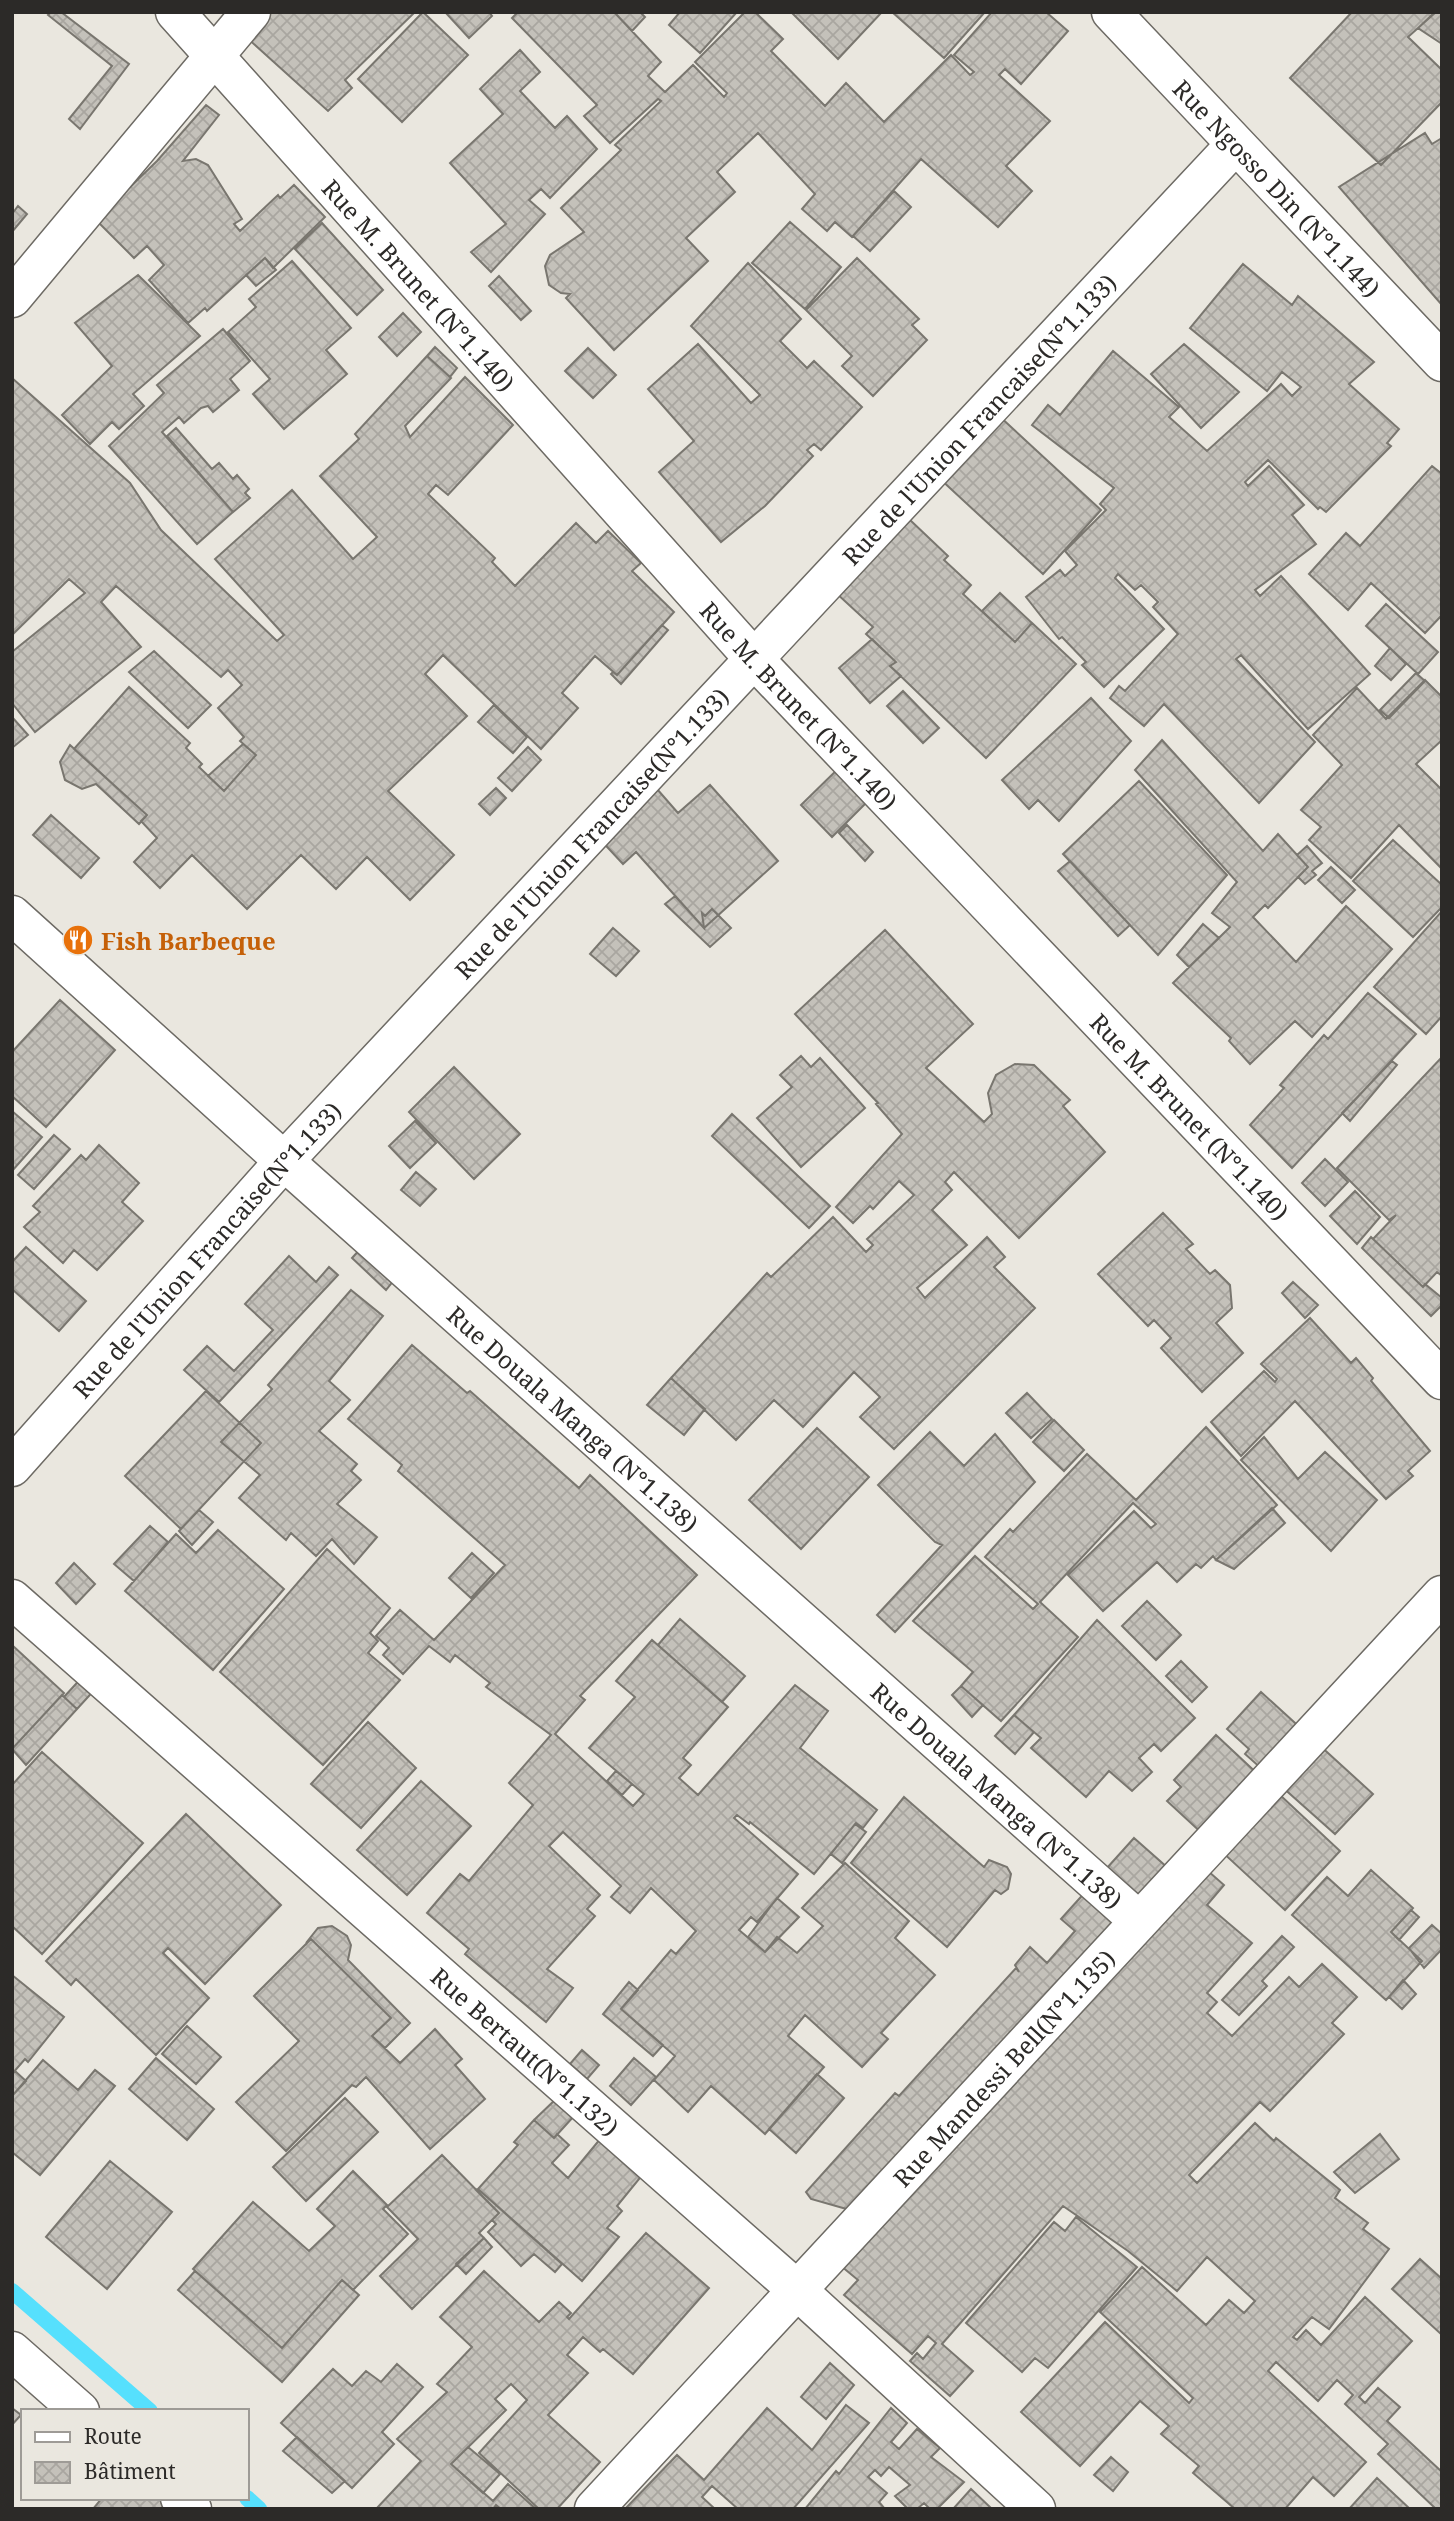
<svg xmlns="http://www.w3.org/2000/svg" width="1454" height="2521" font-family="'Noto Serif',serif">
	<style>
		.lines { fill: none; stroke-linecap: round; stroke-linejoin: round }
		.stream { stroke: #56e0fd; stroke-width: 16 }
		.building { fill: url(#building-cross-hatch); stroke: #79766f; stroke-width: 2 }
		.street-casing { stroke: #6d6a64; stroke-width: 41 }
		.street { stroke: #fff; stroke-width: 38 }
		.labels { text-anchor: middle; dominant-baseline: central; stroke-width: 5; stroke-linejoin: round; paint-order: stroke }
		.street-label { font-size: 24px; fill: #2c2a28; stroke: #eae7df }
		.food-label { font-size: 24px; font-weight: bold; fill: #c56008; stroke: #eae7df; text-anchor: start }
	</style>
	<defs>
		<pattern id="building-cross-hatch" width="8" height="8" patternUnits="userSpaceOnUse" patternTransform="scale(1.75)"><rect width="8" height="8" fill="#c4c1ba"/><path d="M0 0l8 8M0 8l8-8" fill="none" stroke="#a9a6a0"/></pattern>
	</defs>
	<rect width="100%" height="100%" fill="#eae7df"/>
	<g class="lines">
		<path class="stream" d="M12 2291 150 2411
			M247 2498 259 2509"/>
	</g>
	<path class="building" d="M51 12H61L129 64 80 129 69 119 112 66 48 15Z
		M230 12H415L345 80 352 88 328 111 225 18Z
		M423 12 468 55 402 122 358 79Z
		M445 12H489L492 16 469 38Z
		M518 12H614L661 62 648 76 665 92 693 65 724 97 727 93 695 62 745 12H755L783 39 771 51 825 106 846 83 884 122 951 55 970 75 974 72 954 55 992 12H1046L1068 31 1021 84 1005 69 999 75 1050 121 1006 166 1032 191 998 227 921 159 852 237 835 222 827 231 802 209 815 194 758 133 717 172 735 192 686 238 708 261 614 350 566 298 570 294 561 293 549 285 545 266 550 255 584 232 561 208 621 150 615 145 661 101 658 99 610 143 584 116 597 105 512 18Z
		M614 12H640L645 17 632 31Z
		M680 12H737L700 53 669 25Z
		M791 12H882L838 59Z
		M892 12H985L944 58Z
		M1352 12H1436L1408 37 1442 70V102L1381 165 1290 78Z
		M1435 12H1442V44L1418 28Z
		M520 50 540 72 520 91 555 128 567 116 597 149 550 198 541 189 529 200 545 214 491 272 471 252 506 224 450 163 503 114 480 89Z
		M206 105 219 115 183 161 196 159 208 165 242 219 234 224 240 231 278 195 280 198 294 185 325 217 273 268 265 258 207 311 205 308 188 323 149 280 164 265 147 246 134 258 96 220 157 161Z
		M1425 133 1432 144 1442 138V305L1339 187Z
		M894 191 911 207 870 251 853 236Z
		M18 206 27 214 12 232V214Z
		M790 222 841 267 805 309 752 263Z
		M322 223 383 290 357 315 295 249Z
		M265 258 276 270 256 286 246 275Z
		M857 258 919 319 912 325 927 340 873 396 842 366 852 356 806 310Z
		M292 261 351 328 326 350 347 374 284 429 253 394 270 379 228 332 256 307 249 299Z
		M748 263 801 319 780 341 807 368 814 361 862 407 821 450 814 444 807 450 813 456 765 506 721 542 659 472 694 441 648 389 698 344 751 403 760 395 691 326Z
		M1243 264 1292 305 1298 296 1374 362 1349 384 1399 429 1387 443 1391 446 1326 512 1320 507 1318 509 1268 460 1245 482 1248 486 1269 466 1304 505 1292 515 1316 544 1255 590 1260 596 1281 576 1370 674 1308 729 1241 655 1236 659 1315 742 1259 803 1164 704 1144 726 1110 698 1119 686 1125 691 1178 634 1153 607 1158 602 1141 585 1135 590 1118 574 1115 578 1164 629 1104 687 1082 665 1086 662 1062 637 1059 639 1026 597 1060 570 1065 576 1077 565 1065 551 1106 510 1100 504 1114 488 1032 425 1048 405 1060 415 1113 351 1179 407 1169 417 1207 451 1281 384 1292 396 1301 387 1282 372 1267 391 1190 328Z
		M138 275 200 336 133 394 144 406 119 429 112 422 90 444 62 415 112 366 75 323Z
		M499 276 531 311 521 320 489 286Z
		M403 313 421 332 397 356 379 337Z
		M223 329 250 361 230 379 239 390 213 412 208 406 201 408 184 423 179 417 162 432 233 512 197 544 109 446 164 393 157 385Z
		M1184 344 1239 392 1201 428 1151 374Z
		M435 347 457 368 450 377 427 356Z
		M588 348 616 375 593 398 565 371Z
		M427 356 451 378 405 426 410 437 465 377 513 425 448 495 436 485 428 494 495 558 492 562 515 586 576 523 596 543 608 531 641 563 632 571 674 612 617 675 595 656 562 693 578 708 541 749 443 655 425 674 467 716 388 791 454 855 410 900 367 857 336 889 301 855 247 909 192 855 160 888 134 862 157 838 141 821 147 815 74 749 129 687 190 743 186 748 202 764 199 767 224 791 256 755 240 741 244 737 218 708 242 685 228 670 221 677 116 586 101 602 141 647 35 732 12 703V652L85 593 69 579 12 635V378L130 483 161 530 277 641 284 635 215 559 292 490 353 559 377 537 320 476 359 439 355 434Z
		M997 414 1101 510 1043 574 939 478Z
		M176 428 212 469 219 463 233 479 237 475 249 489 245 493 250 498 233 512 167 436Z
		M1432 466 1442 474V615L1425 633 1371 583 1348 610 1309 574 1346 533 1360 546Z
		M909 519 948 556 944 560 971 585 963 594 1015 642 1032 623 1076 664 986 758 890 666 896 662 866 634 873 627 835 592Z
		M1000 593 1032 623 1015 642 982 611Z
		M1386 604 1438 652 1418 674 1366 626Z
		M662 625 668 630 621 684 611 674 613 672 617 675Z
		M872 639 896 662 890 666 901 676 870 703 839 668Z
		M1390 648 1406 664 1391 680 1375 666Z
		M154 651 211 705 188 728 129 672Z
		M1416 673 1425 681 1389 718 1380 710Z
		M1425 680 1442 697V740L1416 764 1442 790V869L1399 825 1351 878 1309 840 1321 827 1301 810 1342 765 1313 735 1357 688 1386 719Z
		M903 691 939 728 923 743 887 706Z
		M1091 698 1131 741 1059 821 1038 800 1029 809 1002 780Z
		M494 705 527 737 513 753 478 722Z
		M12 717 28 735 12 748Z
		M1162 740 1263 851 1278 834 1308 867 1268 908 1265 905 1253 917 1296 962 1346 906 1392 949 1312 1037 1295 1021 1250 1064 1229 1041 1231 1038 1173 983 1230 927 1212 913 1237 882 1135 770Z
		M243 744 256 755 224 791 208 776Z
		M70 745 147 815 139 824 96 784 82 789 65 780 60 762Z
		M528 747 541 760 512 791 498 778Z
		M842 765 872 797 832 837 801 805Z
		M650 781 678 813 710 785 778 861 704 928 636 852 623 864 596 835Z
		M1139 781 1227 875 1158 955 1063 854Z
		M496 788 506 798 490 815 479 804Z
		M51 815 99 858 81 878 33 835Z
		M847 825 873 852 865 861 839 833Z
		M1393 840 1442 885V907L1413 937 1353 881Z
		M1307 846 1322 863 1312 871 1316 875 1305 884 1298 877 1308 867 1297 855Z
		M1070 861 1130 925 1118 936 1058 871Z
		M1331 867 1355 890 1342 903 1318 880Z
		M675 896 704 928 702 913 705 916 712 909 731 928 710 947 665 904Z
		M1442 911V1016L1426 1034 1374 987Z
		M1203 924 1219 938 1189 967 1177 955Z
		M613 928 639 951 616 976 590 954Z
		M885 930 973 1024 926 1068 984 1122 992 1114 988 1093 996 1075 1015 1064 1034 1065 1070 1100 1063 1106 1105 1152 1019 1238 954 1172 945 1182 952 1190 932 1210 967 1245 917 1288 925 1298 987 1237 1005 1257 994 1267 1035 1308 894 1449 860 1417 880 1397 854 1372 803 1427 774 1400 736 1440 671 1378 767 1273 771 1277 833 1217 866 1252 873 1245 867 1239 914 1195 899 1181 873 1209 870 1206 853 1223 836 1207 902 1134 876 1104 878 1103 795 1014Z
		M1368 993 1416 1034 1292 1168 1250 1125 1284 1088 1280 1085 1324 1035 1328 1039Z
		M60 1000 115 1050 46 1127 12 1096V1052Z
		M801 1056 811 1067 820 1058 865 1108 801 1167 757 1118 792 1087 780 1075Z
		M1442 1057V1276L1437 1272 1423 1287 1373 1239 1396 1215 1389 1220 1337 1168Z
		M1392 1061 1397 1065 1350 1121 1342 1113Z
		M454 1067 520 1134 474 1179 409 1112Z
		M12 1111 42 1137 12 1171Z
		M732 1114 830 1206 809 1228 712 1136Z
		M415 1121 436 1143 410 1168 389 1146Z
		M54 1135 70 1149 34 1189 18 1175Z
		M99 1145 139 1183 122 1202 143 1221 97 1270 74 1250 63 1263 24 1227 40 1212 33 1206 81 1155 86 1160Z
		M1325 1159 1348 1182 1325 1206 1302 1183Z
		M416 1172 436 1189 420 1206 401 1190Z
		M1355 1191 1380 1217 1357 1244 1330 1216Z
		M1163 1213 1193 1244 1186 1249 1210 1274 1215 1270 1230 1285 1232 1308 1216 1323 1243 1353 1202 1392 1161 1348 1171 1338 1154 1320 1148 1326 1098 1274Z
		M1371 1237 1423 1287 1425 1284 1442 1298V1305L1431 1316 1362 1248Z
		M26 1247 86 1301 59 1331 12 1289V1262Z
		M362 1247 394 1280 386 1290 352 1258Z
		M289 1256 316 1282 329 1267 338 1275 219 1402 184 1370 207 1346 234 1371 273 1330 245 1304Z
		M1293 1282 1318 1305 1305 1318 1282 1293Z
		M351 1290 383 1316 329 1381 350 1400 319 1431 357 1464 351 1471 361 1480 337 1504 377 1537 354 1564 332 1539 316 1556 291 1533 286 1540 239 1498 260 1475 221 1442 272 1389 268 1385Z
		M1310 1318 1351 1363 1356 1358 1373 1378 1371 1381 1430 1451 1408 1471 1413 1476 1386 1499 1295 1401 1241 1456 1211 1422 1264 1371 1275 1382 1277 1379 1261 1364Z
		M412 1345 467 1393 470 1391 579 1488 590 1475 697 1575 580 1696 585 1700 555 1734 633 1806 644 1794 589 1748 635 1697 616 1681 652 1640 728 1707 683 1758 691 1765 679 1778 698 1795 795 1685 828 1711 800 1748 877 1810 863 1828 856 1823 814 1874 750 1822 749 1824 737 1815 734 1818 798 1874 757 1922 751 1917 739 1930 765 1952 777 1937 797 1953 823 1926 802 1908 845 1863 909 1921 895 1938 935 1975 881 2033 888 2039 862 2067 805 2015 788 2036 824 2067 765 2134 711 2086 688 2112 654 2080 675 2056 621 2009 671 1950 676 1954 696 1931 651 1888 630 1913 611 1897 621 1886 563 1832 549 1846 600 1895 587 1909 595 1916 547 1969 573 1988 546 2022 465 1954 469 1949 427 1913 460 1874 469 1881 533 1805 509 1783 551 1735 486 1687 490 1683 455 1655 450 1662 429 1646 403 1674 383 1655 389 1648 376 1636 400 1610 434 1640 505 1565 398 1471 402 1465 348 1419Z
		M671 1378 705 1409 684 1435 647 1405Z
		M206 1391 261 1443 181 1529 125 1476Z
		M1027 1393 1052 1419 1031 1438 1006 1413Z
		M1054 1420 1084 1450 1064 1471 1033 1442Z
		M1206 1427 1277 1505 1216 1560 1213 1556 1201 1568 1196 1564 1177 1582 1157 1562 1103 1611 1068 1575 1134 1511 1151 1528 1156 1524 1133 1503 1040 1602 1078 1637 1001 1721 961 1686 973 1672 913 1621 975 1556 1033 1609 1038 1604 985 1557 1010 1529 1013 1532 1087 1454 1136 1500Z
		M817 1428 869 1477 801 1549 749 1500Z
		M930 1432 964 1466 995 1434 1035 1482 895 1632 877 1615 942 1545 935 1542 878 1485Z
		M1264 1437 1298 1479 1325 1452 1377 1500 1331 1551 1241 1460Z
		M1272 1508 1285 1523 1234 1569 1216 1560Z
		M199 1510 213 1522 192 1545 179 1531Z
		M150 1526 168 1542 134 1581 114 1564Z
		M218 1530 284 1589 213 1670 125 1591 176 1534 196 1553Z
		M327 1549 390 1608 370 1633 378 1641 368 1653 400 1680 323 1765 220 1672Z
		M472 1553 494 1573 471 1598 449 1578Z
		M74 1563 95 1584 76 1604 56 1583Z
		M1147 1601 1181 1635 1156 1660 1122 1626Z
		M680 1619 745 1676 722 1702 658 1645Z
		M1097 1620 1195 1718 1161 1751 1154 1744 1139 1758 1152 1772 1132 1791 1109 1771 1086 1797 1031 1748 1041 1738 1014 1715Z
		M12 1645 64 1693 12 1749Z
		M1181 1661 1207 1687 1192 1702 1166 1676Z
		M85 1674 98 1686 77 1709 64 1697Z
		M961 1686 983 1705 972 1717 952 1695Z
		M1261 1692 1373 1794 1335 1834 1245 1754 1249 1749 1227 1729Z
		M62 1695 77 1709 26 1765 12 1749Z
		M1014 1715 1034 1732 1015 1754 995 1736Z
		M368 1722 416 1768 361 1828 311 1784Z
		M1216 1735 1340 1851 1285 1910 1167 1801 1181 1787 1174 1780Z
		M42 1752 143 1843 42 1954 12 1926V1785Z
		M616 1771 632 1784 622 1795 607 1781Z
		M421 1781 471 1826 407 1895 357 1850Z
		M904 1797 984 1867 989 1860 1007 1867 1011 1874 1008 1889 1001 1894 995 1890 947 1947 851 1863Z
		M186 1814 281 1905 205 1984 168 1948 163 1953 209 1998 156 2055 76 1979 71 1985 46 1961Z
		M855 1824 866 1832 842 1863 831 1854Z
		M1134 1838 1168 1868 1184 1850 1224 1885 1207 1905 1252 1943 1207 1993 1217 2002 1207 2013 1232 2036 1289 1977 1299 1987 1322 1964 1357 1997 1332 2023 1344 2034 1270 2111 1260 2102 1189 2175 1197 2183 1255 2123 1274 2141 1276 2138 1340 2190 1335 2198 1368 2223 1363 2229 1389 2249 1329 2329 1312 2317 1293 2337 1297 2340 1306 2330 1321 2345 1365 2297 1412 2341 1359 2397 1365 2403 1378 2388 1400 2407 1387 2421 1442 2472V2509H1436L1378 2454 1388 2444 1345 2404 1353 2395 1337 2380 1318 2401 1276 2362 1268 2371 1366 2462 1334 2496 1313 2477 1285 2509H1235L1193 2473 1199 2466 1161 2434 1169 2426 1140 2401 1080 2466 1021 2412 1105 2322 1189 2403 1193 2398 1100 2312 1142 2267 1206 2325 1229 2300 1244 2313 1255 2301 1207 2257 1177 2291 1128 2251 1063 2206 942 2344 973 2371 950 2396 910 2361 917 2353 923 2359 936 2343 928 2336 912 2354 844 2295 858 2280 835 2261 857 2212 811 2199 806 2192 895 2093 899 2096 1016 1968 1019 1972 1015 1965 1030 1947 1047 1963 1075 1931 1061 1919Z
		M1371 1870 1413 1908 1391 1932 1422 1961 1386 2000 1292 1915 1327 1877 1348 1896Z
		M777 1898 799 1917 765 1952 748 1937Z
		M1411 1910 1419 1917 1399 1940 1391 1932Z
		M1432 1925 1442 1934V1949L1424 1968 1409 1948Z
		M332 1926 347 1936 351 1945 348 1960 410 2023 385 2048 372 2036 391 2018 311 1939 306 1943 318 1928Z
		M1282 1936 1294 1947 1262 1981 1267 1986 1239 2015 1222 2000Z
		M311 1939 391 2018 372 2036 400 2063 435 2029 462 2059 455 2065 485 2099 430 2149 366 2077 356 2087 352 2085 286 2151 236 2102 299 2041 254 1996Z
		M12 1975 64 2017 28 2062 25 2059 12 2074Z
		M1403 1980 1416 1994 1402 2009 1389 1997Z
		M629 1982 638 1990 621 2009 663 2045 653 2056 603 2014Z
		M187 2026 221 2057 196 2084 162 2054Z
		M582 2050 599 2065 587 2079 570 2064Z
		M156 2058 214 2109 187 2140 129 2089Z
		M634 2058 656 2077 631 2105 610 2086Z
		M43 2060 78 2090 95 2070 115 2086 40 2175 12 2152V2096Z
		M15 2071 26 2081 12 2096V2074Z
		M817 2074 844 2098 796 2153 769 2129Z
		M345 2098 378 2132 306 2201 273 2167Z
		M556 2099 574 2116 554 2138 534 2120Z
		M534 2120 554 2138 557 2134 569 2145 552 2163 568 2178 601 2138 644 2173 617 2206 622 2211 607 2228 619 2237 582 2281 478 2189 518 2145 514 2142Z
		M1380 2134 1399 2159 1355 2193 1334 2172Z
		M442 2155 499 2213 479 2233 484 2238 412 2309 380 2276 418 2239 387 2207Z
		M110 2161 172 2212 107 2289 46 2237Z
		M353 2171 387 2205 383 2209 408 2234 353 2290 342 2280 282 2348 193 2269 253 2202 309 2251 335 2226 317 2209Z
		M478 2189 562 2264 555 2272 534 2254 521 2266 488 2232 496 2224 492 2220 499 2213 476 2190Z
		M1076 2217 1137 2267 1048 2368 1035 2358 1022 2372 966 2323 1054 2222 1065 2231Z
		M646 2233 709 2288 633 2374 603 2349 600 2352 583 2337 567 2355 588 2373 548 2415 600 2462 557 2509H539L479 2453 527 2400 511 2384 495 2399 506 2410 451 2464 493 2501 508 2484 536 2509H501L496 2505 493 2509H376L421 2461 397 2439 447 2392 437 2384 472 2347 440 2317 484 2271 539 2322 559 2302 571 2313 567 2317 569 2319Z
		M484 2238 492 2247 466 2274 456 2264Z
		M1420 2259 1442 2279V2335L1392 2289Z
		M195 2271 282 2348 342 2280 359 2295 282 2382 178 2290Z
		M830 2363 854 2385 826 2419 801 2397Z
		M397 2364 423 2387 382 2432 394 2444 352 2488 281 2423 333 2369 352 2386 366 2371 381 2382Z
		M846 2405 869 2423 793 2509H738L712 2486 702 2497 715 2509H625L677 2455 704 2480 767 2408 812 2450Z
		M12 2408 21 2415 12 2425Z
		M891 2408 907 2423 891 2442 899 2449 917 2429 940 2448 931 2457 964 2482 937 2509H930L924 2503 917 2509H908L895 2496 910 2485 889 2467 881 2476 875 2470 868 2477 887 2493 879 2502 885 2509H805L836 2471 839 2474Z
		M297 2437 345 2481 332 2493 283 2451Z
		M468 2447 500 2474 483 2493 451 2464Z
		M1111 2457 1128 2472 1113 2491 1094 2475Z
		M1377 2478 1410 2509H1349Z
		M971 2489 992 2509H953Z
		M102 2498H166L178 2509H93Z"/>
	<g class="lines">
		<g class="street-casing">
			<g id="street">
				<path id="s1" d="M175 12 755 660 1442 1380"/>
				<path id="s2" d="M1111 12 1442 362"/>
				<path d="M12 298 251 12"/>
				<path id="s3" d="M12 915 284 1161 1138 1920"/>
				<path id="s4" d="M12 1467 284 1161 1235 145"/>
				<path id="s5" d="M12 1599 796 2289 1036 2509"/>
				<path d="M12 2351 80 2411"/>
				<path d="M180 2498 192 2509"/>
				<path id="s6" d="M594 2509 1442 1595"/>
			</g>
		</g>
		<use href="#street" class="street"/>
	</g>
	<defs>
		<g id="restaurant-disc" transform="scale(1.575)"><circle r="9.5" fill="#e8710a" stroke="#eae7df"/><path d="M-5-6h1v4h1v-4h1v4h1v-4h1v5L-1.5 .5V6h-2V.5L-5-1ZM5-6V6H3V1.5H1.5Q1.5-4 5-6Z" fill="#fff"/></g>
	</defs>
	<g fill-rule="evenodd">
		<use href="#restaurant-disc" x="78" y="940"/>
	</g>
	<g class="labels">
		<g class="street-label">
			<text stroke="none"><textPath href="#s2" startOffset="242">Rue Ngosso Din (N°1.144)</textPath></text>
			<text stroke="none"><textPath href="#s1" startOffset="366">Rue M. Brunet (N°1.140)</textPath></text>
			<text stroke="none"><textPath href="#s4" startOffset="1426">Rue de l'Union Francaise(N°1.133)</textPath></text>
			<text stroke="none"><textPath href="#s1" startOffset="933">Rue M. Brunet (N°1.140)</textPath></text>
			<text stroke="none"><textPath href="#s4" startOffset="859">Rue de l'Union Francaise(N°1.133)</textPath></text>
			<text stroke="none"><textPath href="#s1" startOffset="1500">Rue M. Brunet (N°1.140)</textPath></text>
			<text stroke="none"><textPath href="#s4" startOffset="292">Rue de l'Union Francaise(N°1.133)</textPath></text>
			<text stroke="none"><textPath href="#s3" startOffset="754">Rue Douala Manga (N°1.138)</textPath></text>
			<text stroke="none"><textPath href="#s3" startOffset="1321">Rue Douala Manga (N°1.138)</textPath></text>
			<text stroke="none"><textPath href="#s5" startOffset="684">Rue Bertaut(N°1.132)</textPath></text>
			<text stroke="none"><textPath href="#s6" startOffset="602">Rue Mandessi Bell(N°1.135)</textPath></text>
		</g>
		<g class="food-label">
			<text x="101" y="940">Fish Barbeque</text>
		</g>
	</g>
	<rect width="1454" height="2521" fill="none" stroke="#2c2a28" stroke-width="28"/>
	<rect x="21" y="2409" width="228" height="91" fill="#eae7df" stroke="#9e9b96" stroke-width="2"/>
	<rect x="35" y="2432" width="35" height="10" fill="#ffffff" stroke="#9e9b96" stroke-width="2"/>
	<text x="84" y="2444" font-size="21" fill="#2c2a28">Route</text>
	<rect x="35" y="2462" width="35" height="21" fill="url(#building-cross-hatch)" stroke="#9e9b96" stroke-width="2"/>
	<text x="84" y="2479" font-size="21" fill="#2c2a28">Bâtiment</text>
</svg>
